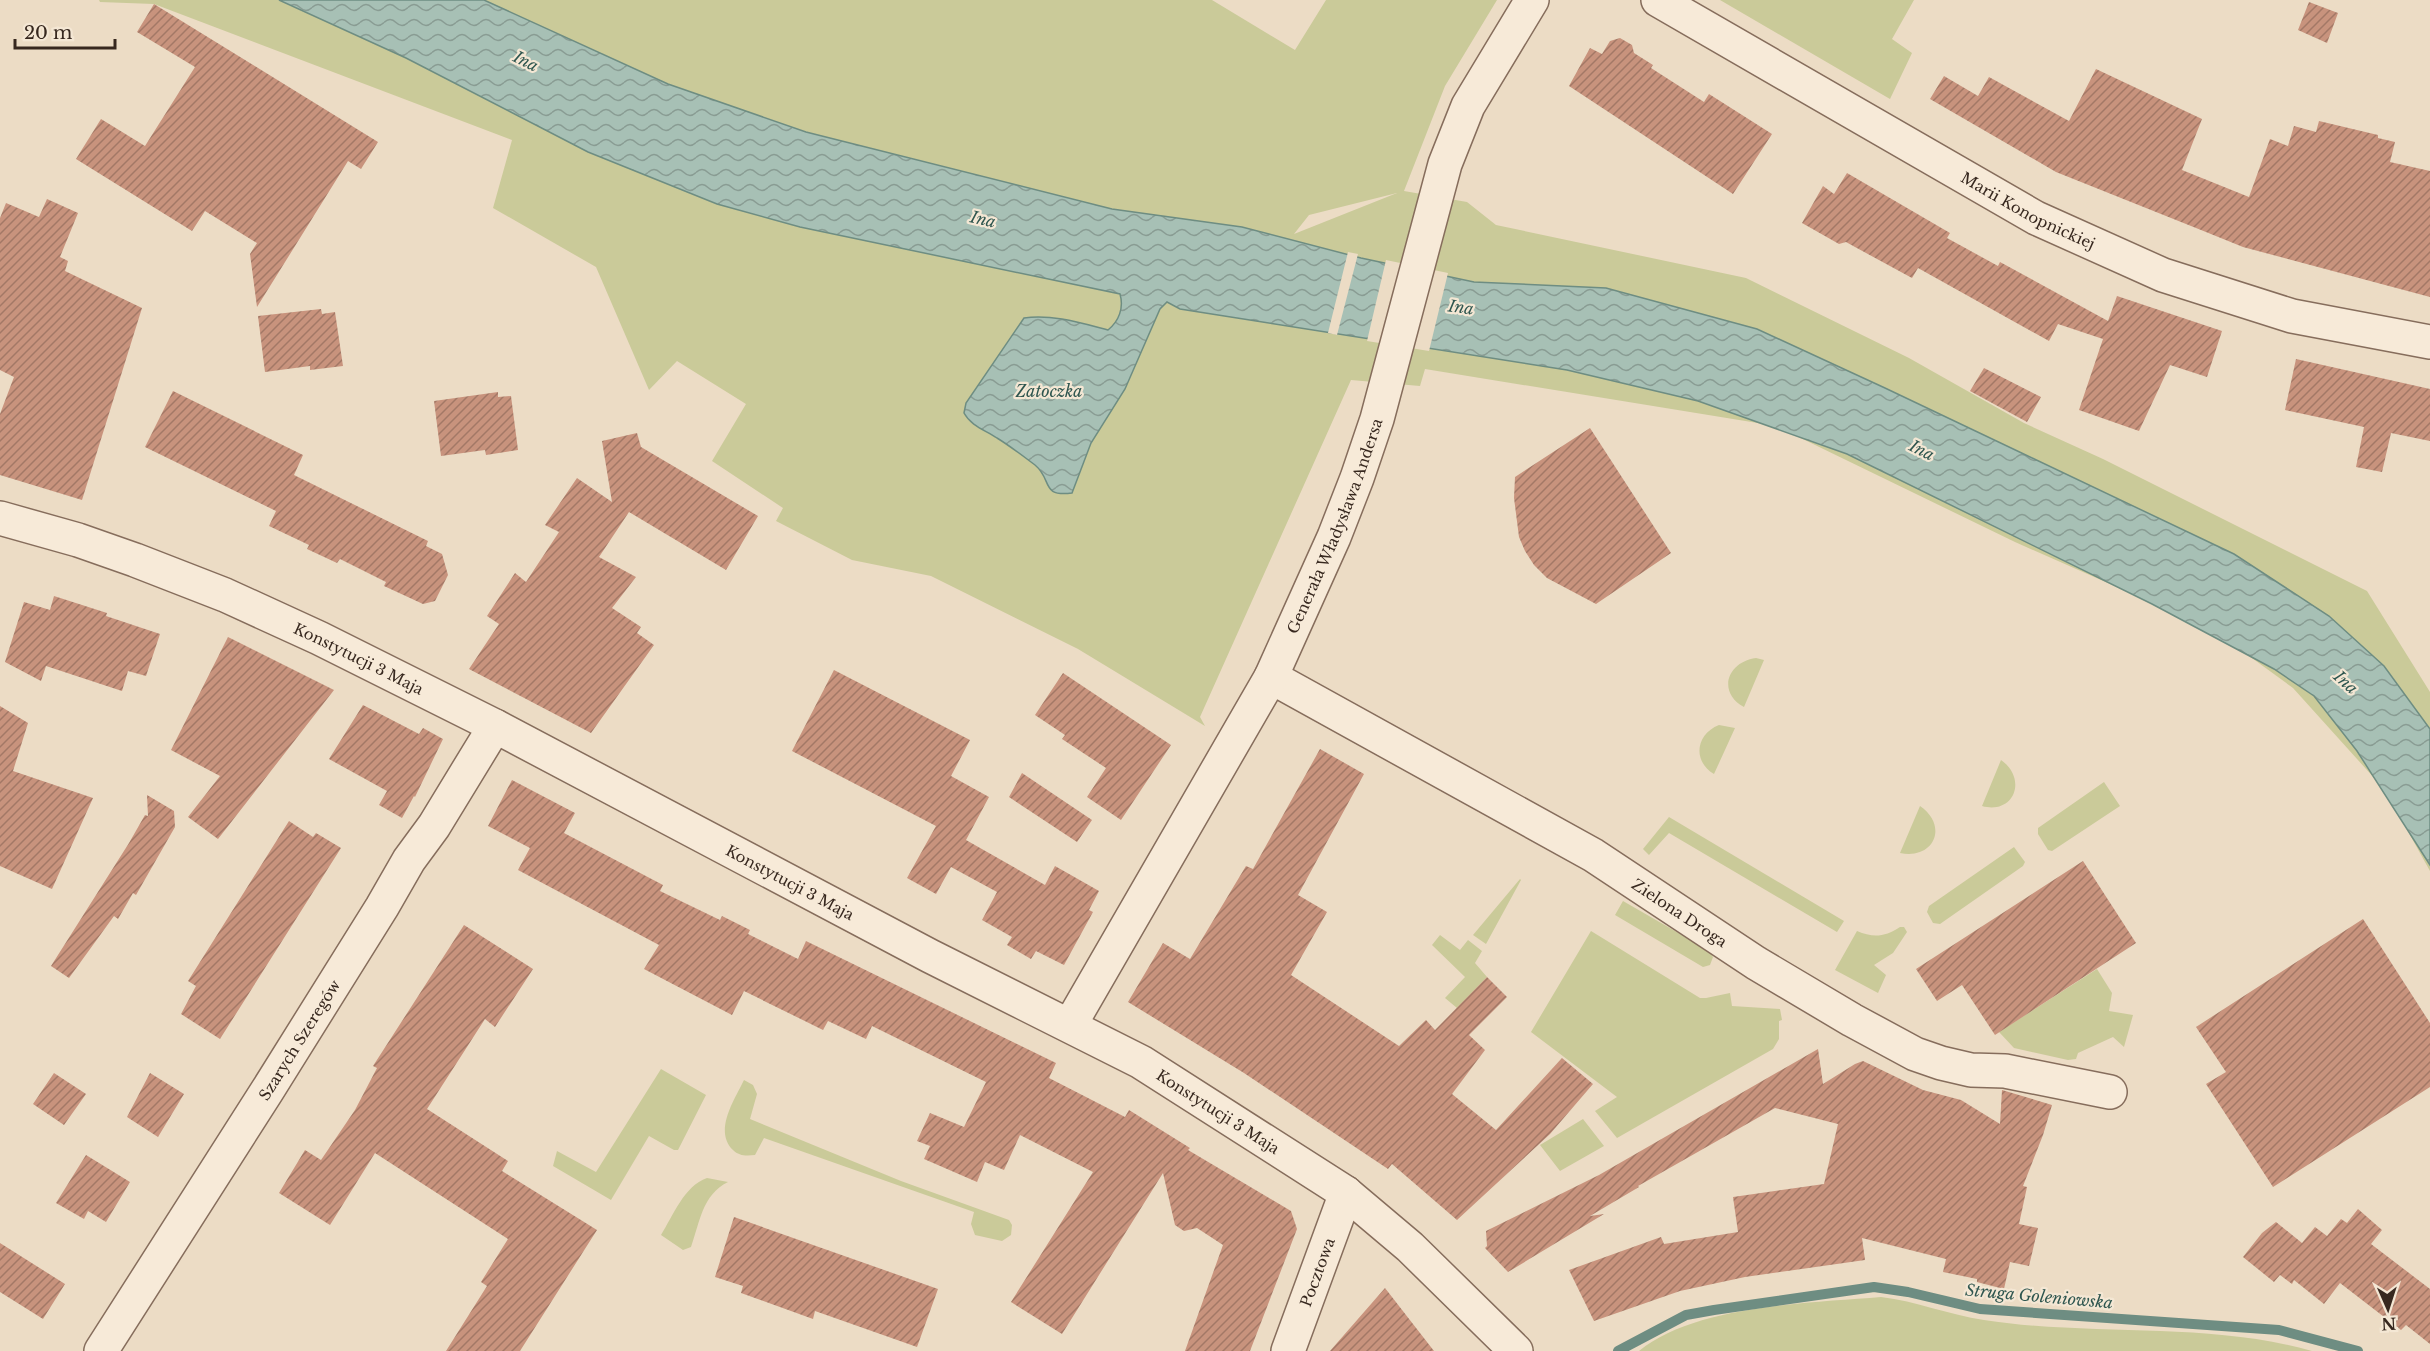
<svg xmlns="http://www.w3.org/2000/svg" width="2430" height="1351" font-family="'Libre Baskerville',serif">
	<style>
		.green { fill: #caca99; fill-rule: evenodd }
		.water { fill: url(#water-waves); stroke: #6e8d82; stroke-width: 1.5 }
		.pier { fill: #ecdcc5 }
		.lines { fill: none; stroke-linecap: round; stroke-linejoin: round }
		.stream { stroke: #6e8d82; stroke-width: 10 }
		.building { fill: url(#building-hatch) }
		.minor-casing { stroke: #866d5c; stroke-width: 36 }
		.tertiary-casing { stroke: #866d5c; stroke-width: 36 }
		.minor { stroke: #f7ead8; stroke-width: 33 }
		.tertiary { stroke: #f7ead8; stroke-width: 33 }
		.labels { text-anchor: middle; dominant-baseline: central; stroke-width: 4.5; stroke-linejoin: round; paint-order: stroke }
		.street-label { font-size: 15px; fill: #37281f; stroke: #f4e7d4 }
		.water-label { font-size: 16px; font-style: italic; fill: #2f564f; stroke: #f4e7d4 }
	</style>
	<defs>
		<pattern id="water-waves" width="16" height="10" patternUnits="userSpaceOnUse" patternTransform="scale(1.5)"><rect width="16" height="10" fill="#a7c0b5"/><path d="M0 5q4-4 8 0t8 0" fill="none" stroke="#899c93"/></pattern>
		<pattern id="building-hatch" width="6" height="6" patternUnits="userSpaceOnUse" patternTransform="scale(1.5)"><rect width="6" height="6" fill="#c8937d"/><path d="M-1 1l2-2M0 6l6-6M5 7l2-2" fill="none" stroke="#a37866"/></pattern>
	</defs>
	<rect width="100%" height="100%" fill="#ecdcc5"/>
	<path class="green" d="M99 0H1212L1295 50 1326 0H1497L1445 86 1404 191 1467 202 1496 225 1746 278 1909 358 2024 423 2103 459 2367 591 2430 692V871L2385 790 2293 688 2212 629 2015 542 1776 426 1425 369 1420 386 1351 380 1200 717 1205 726 1078 649 931 576 852 560 776 521 783 508 712 461 746 404 677 361 649 390 596 267 493 208 512 140 154 4 100 2ZM1397 193 1294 234 1309 215Z
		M1720 0H1914L1892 39 1912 53 1890 99Z
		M1756 658 1764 660 1744 707C1717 692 1727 662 1756 658Z
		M1719 725 1735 728 1714 774C1692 761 1696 734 1719 725Z
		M2001 760C2028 779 2014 815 1982 806Z
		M2104 782 2120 806 2052 851 2048 850 2038 834V828Z
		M1920 806C1949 826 1934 860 1900 853Z
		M1669 817 1844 921 1837 932 1669 833 1649 855 1643 849Z
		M2014 847 2025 862 2023 866 1940 924 1933 923 1927 912 1929 906Z
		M1520 879 1521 880 1486 944 1473 935Z
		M1623 901 1708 950 1713 957 1710 965 1703 967 1615 915Z
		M1900 927H1904L1907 932 1893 953 1874 965 1886 975 1878 993 1835 970 1857 931C1873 938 1885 937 1900 927Z
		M1591 931 1700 998H1706L1730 993 1732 1006 1780 1009 1782 1020 1779 1021V1039L1773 1049 1617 1138 1595 1111 1617 1097 1531 1032Z
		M1440 935 1460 950 1468 940 1482 951 1475 963 1487 977 1457 1008 1445 998 1465 977 1432 945Z
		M2097 969 2112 993 2109 1011 2133 1015 2124 1047 2113 1037 2078 1053 2076 1059 2068 1060 2014 1048 1999 1032Z
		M661 1069 706 1095 678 1150H674L649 1136 611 1200 553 1166 557 1151 596 1172Z
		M744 1080 753 1085 757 1094 750 1119 901 1181 1009 1220 1012 1225 1011 1235 1002 1241 975 1235 971 1224 974 1212 764 1138 755 1155C746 1156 739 1156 733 1150 713 1131 735 1099 744 1080Z
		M1583 1119 1604 1146 1560 1171 1540 1145Z
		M707 1178 728 1182C702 1195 700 1222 691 1247L683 1250 661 1235C673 1216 684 1186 707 1178Z
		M1881 1297C1916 1301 1949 1315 1984 1320 2093 1337 2205 1321 2312 1351H1639C1695 1305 1810 1303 1881 1297Z"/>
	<path class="water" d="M279 0H484L668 84 806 132 1112 209 1242 227 1361 258 1474 282 1606 288 1757 329 1885 388 2234 554 2329 616 2384 666 2430 729V865L2357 751 2314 696 2274 669 2152 604 1847 454 1698 401 1567 370 1180 309 1167 302 1160 309 1125 389 1091 443 1072 493C1040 497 1053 480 1035 465 1023 456 1010 446 997 438 985 430 971 426 964 413L966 403 1024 318C1052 314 1081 323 1108 330 1119 321 1124 308 1120 294L800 227 717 204 588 152 406 58Z"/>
	<path class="pier" d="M1348 252 1358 254 1337 335 1328 333Z
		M1386 260 1448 273 1429 351 1367 341Z"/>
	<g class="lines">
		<path class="stream" d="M1618 1351 1686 1315 1714 1310 1874 1287 1908 1292 1980 1309 2279 1330 2358 1351"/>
	</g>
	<path class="building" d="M2309 2 2338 13 2327 43 2298 30Z
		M154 4 378 142 361 169 348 161 257 307 250 254 257 243 205 211 192 231 76 159 101 119 145 146 195 67 137 32Z
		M1620 38 1632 45 1634 53 1653 65 1651 68 1704 102 1709 94 1772 134 1733 194 1569 86 1590 48 1602 54 1610 41Z
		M2096 69 2202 119 2182 170 2249 197 2270 139 2288 146 2294 126 2316 132 2319 121 2378 135V138L2395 142 2390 162 2430 171V297L2243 247 2201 230 2056 172 1930 99 1944 76 1978 96 1989 77 2069 121Z
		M1847 173 1950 233 1947 238 1998 266 2000 262 2108 321 2117 296 2222 331 2207 377 2170 365 2139 431 2079 410 2103 339 2058 324 2049 341 1918 268 1912 278 1855 247 1846 242 1839 244 1802 223 1823 186 1834 194Z
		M47 199 78 213 60 257 68 261 65 271 142 308 82 500 0 475V414L14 377 0 370V218L6 203 39 217Z
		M321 309 322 314 335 312 343 366 310 370V366L265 372 258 316Z
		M2296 359 2430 389V441L2391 433 2382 472 2356 467 2364 427 2285 410Z
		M1984 368 2041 397 2027 422 1970 391Z
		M173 391 303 455 294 475 428 541 426 546 442 554 448 575 435 601 423 604 384 586 386 582 340 559 337 563 307 549 309 545 269 526 276 511 145 447Z
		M498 392V397L511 396 518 450 486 455 485 450 441 456 434 401Z
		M1590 428 1671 553 1596 604 1547 578 1534 565 1525 551 1519 537 1514 498 1515 477Z
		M637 433 641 447 758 516 726 570 629 512 599 557 636 577 612 608 641 627 637 633 654 645 591 733 469 669 499 624 487 616 515 573 526 582 559 532 545 525 577 478 612 502 602 441Z
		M54 596 107 613 106 616 160 634 146 676 128 671 122 691 46 666 41 681 5 662 24 602 50 610Z
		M228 637 334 690 218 839 188 817 220 776 171 750Z
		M834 670 970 740 951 776 989 797 966 840 1045 885 1055 866 1099 891 1089 910 1093 912 1064 965 1036 951 1031 959 1007 945 1012 937 982 920 997 892 951 867 936 894 907 878 936 826 792 751Z
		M1063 673 1171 745 1121 820 1087 797 1106 768 1062 739 1065 735 1035 715Z
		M363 705 419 734 423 728 443 739 415 797 414 796 402 818 379 805 387 791 329 759Z
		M0 706 28 723 13 771 93 798 52 889 0 866Z
		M1320 749 1364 774 1298 895 1327 912 1291 975 1399 1046 1426 1020 1435 1030 1487 977 1507 997 1469 1035 1485 1050 1452 1094 1496 1130 1562 1058 1593 1084 1550 1134 1457 1220 1392 1164 1388 1169 1244 1073 1128 1002 1163 943 1190 959 1246 866 1253 869Z
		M1022 773 1092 820 1077 842 1009 797Z
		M512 780 575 813 564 833 663 885 660 891 720 920 722 916 750 930 748 934 798 959 806 941 1056 1063 1049 1078 1125 1117 1129 1110 1190 1148 1188 1150 1291 1211 1297 1229 1250 1351H1185L1223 1245 1197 1228 1184 1231 1175 1225 1163 1173 1062 1334 1011 1302 1093 1172 1020 1135 1004 1170 985 1162 977 1182 924 1159 930 1146 917 1141 930 1113 964 1127 986 1082 872 1026 866 1039 828 1021 823 1030 744 991 732 1015 644 969 659 945 518 870 530 848 488 826Z
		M147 795 174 811 175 827 136 895 133 893 118 919 114 916 69 978 51 966 129 843 145 815 148 816Z
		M289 821 313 837 316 833 341 848 220 1039 181 1014 196 986 188 981Z
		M2083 861 2136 943 1995 1035 1962 985 1937 1001 1916 969Z
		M2363 919 2430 1023V1087L2273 1187 2206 1084 2226 1072 2196 1027Z
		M464 925 533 969 495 1027 485 1019 427 1109 508 1161 502 1171 597 1230 520 1351H446L487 1286 481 1282 508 1239 375 1153 330 1225 279 1193 305 1150 321 1160 355 1110 377 1068 373 1066Z
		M1818 1049 1823 1084 1855 1064 1863 1061 1923 1090 1961 1100 2000 1124 2002 1090 2052 1105 2043 1135 2023 1186 2027 1187 2019 1224 2038 1228 2029 1266 2010 1262 2004 1289 1977 1282V1279L1943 1272 1946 1259 1862 1238 1865 1260 1745 1277 1680 1291 1594 1321 1569 1270 1661 1237 1664 1244 1738 1232 1733 1197 1824 1184 1838 1124 1775 1108 1638 1186 1639 1187 1590 1216 1604 1214 1508 1272 1485 1248 1487 1246 1486 1231 1599 1175Z
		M54 1073 86 1094 64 1125 33 1104Z
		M150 1073 184 1094 158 1137 127 1117Z
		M86 1155 130 1182 106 1222 88 1211 84 1219 56 1203Z
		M2358 1209 2382 1230 2371 1244 2430 1289V1344L2406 1325 2401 1330 2340 1283 2324 1304 2294 1280 2292 1284 2280 1275 2274 1282 2243 1257 2262 1233 2276 1222 2302 1243 2315 1227 2327 1236 2341 1219 2347 1223Z
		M734 1217 938 1289 917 1347 815 1311 813 1319 741 1293 743 1286 715 1277Z
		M0 1243 65 1284 43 1319 0 1292Z
		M1385 1288 1434 1351H1330Z"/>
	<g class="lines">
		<g class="minor-casing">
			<g id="minor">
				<path id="s1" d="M1658 0 2036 218 2163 275 2292 316 2430 342"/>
				<path id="s2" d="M1271 677 1593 855 1756 963 1852 1020 1915 1054 1941 1063 1971 1070 2005 1071 2110 1092"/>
				<path id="s3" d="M101 1351 267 1091 382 907 409 860 434 826 495 726"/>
				<path id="s4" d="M1288 1351 1346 1193"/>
			</g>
		</g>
		<g class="tertiary-casing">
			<g id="tertiary">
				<path id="s5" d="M0 518 78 540 135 560 225 595 319 638 495 726 930 956 1141 1062 1346 1193 1410 1247 1516 1351"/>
				<path id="s6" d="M1070 1025 1271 677 1334 537 1357 478 1377 419 1445 164 1468 106 1532 0"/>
			</g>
		</g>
		<use href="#minor" class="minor"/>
		<use href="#tertiary" class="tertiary"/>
	</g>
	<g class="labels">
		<g class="street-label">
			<text stroke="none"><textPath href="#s1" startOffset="426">Marii Konopnickiej</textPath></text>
			<text stroke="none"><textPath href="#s6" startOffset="566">Generała Władysława Andersa</textPath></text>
			<text stroke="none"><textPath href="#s5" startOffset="386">Konstytucji 3 Maja</textPath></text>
			<text stroke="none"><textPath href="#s5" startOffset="872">Konstytucji 3 Maja</textPath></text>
			<text stroke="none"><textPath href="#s2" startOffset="472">Zielona Droga</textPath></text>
			<text stroke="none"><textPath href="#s3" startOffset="369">Szarych Szeregów</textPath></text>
			<text stroke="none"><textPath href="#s5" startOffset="1358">Konstytucji 3 Maja</textPath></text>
			<text stroke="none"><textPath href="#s4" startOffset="84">Pocztowa</textPath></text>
		</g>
		<g class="water-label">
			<text transform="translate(526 61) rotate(26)">Ina</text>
			<text transform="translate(983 219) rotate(13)">Ina</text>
			<text transform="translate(1461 307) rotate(8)">Ina</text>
			<text x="1049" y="391">Zatoczka</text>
			<text transform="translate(1922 450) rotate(26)">Ina</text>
			<text transform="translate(2346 682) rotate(42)">Ina</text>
			<text transform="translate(2039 1296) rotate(5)">Struga Goleniowska</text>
		</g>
	</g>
	<g transform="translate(2388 1309) rotate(177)" stroke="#f4e7d4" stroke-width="4.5" paint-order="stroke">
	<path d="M0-4.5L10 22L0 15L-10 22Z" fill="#37281f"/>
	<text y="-9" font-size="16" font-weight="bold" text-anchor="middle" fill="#37281f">N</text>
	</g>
	<path d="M15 39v9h100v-9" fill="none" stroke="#37281f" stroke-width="3"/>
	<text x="24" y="39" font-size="18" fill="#37281f" stroke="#f4e7d4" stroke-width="4.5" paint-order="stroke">20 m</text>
</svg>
